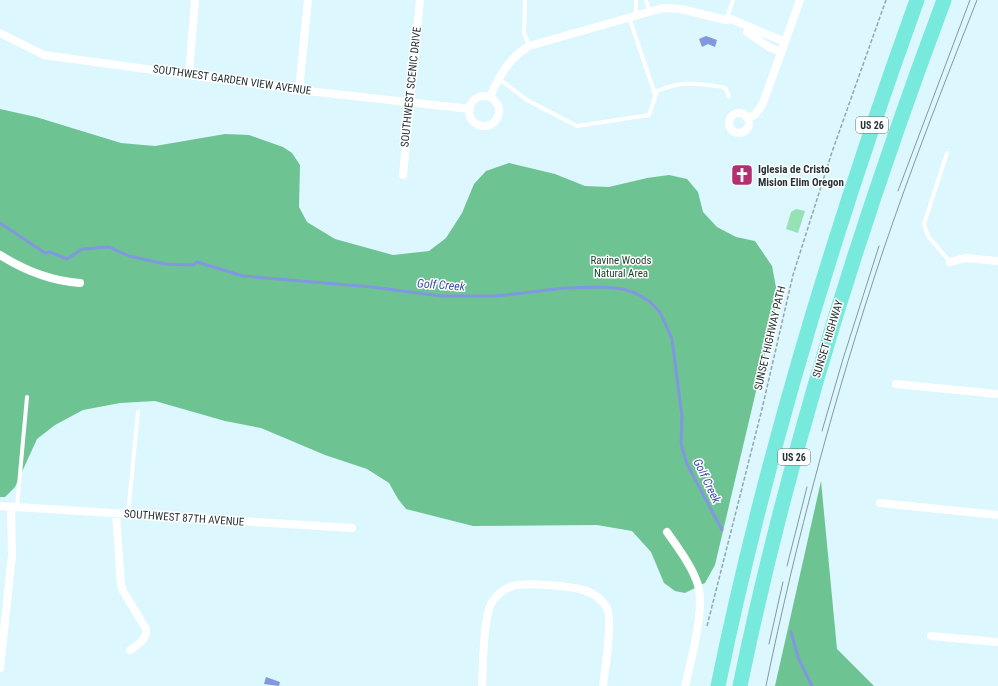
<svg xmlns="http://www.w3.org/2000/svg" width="998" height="686" font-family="'Roboto Condensed',sans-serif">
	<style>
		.green { fill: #95e2b5 }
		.forest { fill: #6ec393 }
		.water { fill: #8197df }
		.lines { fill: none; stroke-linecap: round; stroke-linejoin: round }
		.stream { stroke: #8197df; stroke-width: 3 }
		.path { stroke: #92a7ad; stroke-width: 1.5; stroke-dasharray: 4 2; stroke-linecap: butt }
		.service { stroke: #fff; stroke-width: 4 }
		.minor { stroke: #fff; stroke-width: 8 }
		.motorway { stroke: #78eadd; stroke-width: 15 }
		.tram { stroke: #84989d; stroke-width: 1 }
		.labels { text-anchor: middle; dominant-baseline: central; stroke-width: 3; stroke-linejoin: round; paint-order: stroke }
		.shield { fill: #fff; stroke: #677072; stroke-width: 1 }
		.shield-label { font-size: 10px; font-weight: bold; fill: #263336 }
		.street-label { font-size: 11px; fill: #263336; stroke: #fff }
		.poi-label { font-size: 11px; font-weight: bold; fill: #263336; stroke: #fff; text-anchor: start }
		.park-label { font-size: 11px; fill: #183d29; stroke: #fff }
		.water-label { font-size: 12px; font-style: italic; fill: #3a4ea3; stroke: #fff }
	</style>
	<rect width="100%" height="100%" fill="#ddf7fe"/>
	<path class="green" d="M796 209 805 211 798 233 786 229 791 212Z"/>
	<path class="forest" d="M0 109 36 117 121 143 155 146 225 134 249 135 283 147 292 153 300 165 299 207 307 222 335 239 393 255 429 251 446 238 462 213 474 184 486 171 509 163 555 174 585 186 609 187 647 178 669 175 687 179 698 192 703 212 717 227 736 237 755 241 772 266 778 298 715 565 705 583 685 593 675 591 664 583 651 552 632 531 597 525 473 526 406 509 398 499 389 483 367 469 325 455 261 428 225 421 155 401 120 403 83 410 55 425 37 439 15 487 5 497H0Z
		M821 481 837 649 874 686H775Z"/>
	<path class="water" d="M706 36 717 40 715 47 708 44 702 47 699 39Z
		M266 677 280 682 279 686 264 684Z"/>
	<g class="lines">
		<path class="stream" d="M0 223 45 253 50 252 67 259 82 249 109 247 129 256 165 264 193 265 197 262 243 276 372 287 441 296H497L564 288 604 287 623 289 635 293 649 301 660 312 672 339 682 417 681 444 687 464 722 530
			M791 632 799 660 812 686"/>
		<path class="path" d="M707 626 762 409 793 275 832 152 886 0"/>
		<path class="service" d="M525 0 524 33 529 46
			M646 0 649 11
			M636 15V0
			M629 17 655 94
			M726 20 733 0
			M498 78 527 100 577 126 649 115 657 91C683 80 695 83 722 87L726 89 729 96
			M947 153 924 224 928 236 950 262
			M17 507 27 397
			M128 514 138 412"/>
		<path class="minor" d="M747 32 769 47 781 52
			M0 33 44 55 299 90 470 109
			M189 74 195 0
			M299 90 308 0
			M469 111a15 15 0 1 1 30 0a15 15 0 1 1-30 0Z
			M490 97C499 76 509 58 529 46L663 8 681 9 726 20 731 19 785 42
			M729 123a10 10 0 1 1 20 0a10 10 0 1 1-20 0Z
			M747 118 755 115 763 103 800 0
			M403 175 420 0
			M0 255C24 270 51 281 80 283
			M950 262 966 258 998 261
			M896 384 998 394
			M880 503 998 515
			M0 506 352 528
			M116 513 121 585 123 591 146 629C147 639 138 645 130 650
			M667 532C678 548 692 566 698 585 705 611 691 660 685 686
			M931 636 998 642
			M0 668 12 555 11 507
			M482 686C483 666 483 618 492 602 497 594 505 588 513 586 526 582 570 586 583 590 592 592 602 599 607 608 613 620 605 670 603 686"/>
		<path class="motorway" d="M718 686C766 452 836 224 917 0
			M740 686C788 452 860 224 944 0"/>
		<path class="tram" d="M898 191 970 0
			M822 431 843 359 879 246
			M787 566 807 487
			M769 644 783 582
			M766 686C796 540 835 395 882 254 911 168 944 84 977 0"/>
	</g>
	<defs>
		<g id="church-square" transform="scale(1.15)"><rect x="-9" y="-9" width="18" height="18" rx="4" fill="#b42e72" stroke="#fff"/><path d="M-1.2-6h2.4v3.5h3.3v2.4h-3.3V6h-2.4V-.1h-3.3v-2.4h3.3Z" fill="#fff"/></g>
	</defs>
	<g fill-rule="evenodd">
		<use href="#church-square" x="742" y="175"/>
	</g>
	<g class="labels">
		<g class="shield">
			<rect x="856" y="117" width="32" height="16" rx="3"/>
			<rect x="778" y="449" width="32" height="16" rx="3"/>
		</g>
		<g class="shield-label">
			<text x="872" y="125">US 26</text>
			<text x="794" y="457">US 26</text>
		</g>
		<g class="street-label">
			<text transform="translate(232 80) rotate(8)">SOUTHWEST GARDEN VIEW AVENUE</text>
			<text transform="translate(411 87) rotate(-84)">SOUTHWEST SCENIC DRIVE</text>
			<text transform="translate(770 338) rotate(-77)">SUNSET HIGHWAY PATH</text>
			<text transform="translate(828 339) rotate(-73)">SUNSET HIGHWAY</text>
			<text transform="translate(184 518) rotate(4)">SOUTHWEST 87TH AVENUE</text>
		</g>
		<g class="poi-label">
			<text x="758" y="169">Iglesia de Cristo<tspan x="758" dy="13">Mision Elim Oregon</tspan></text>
		</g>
		<g class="park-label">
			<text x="621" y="260">Ravine Woods<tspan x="621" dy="13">Natural Area</tspan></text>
		</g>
		<g class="water-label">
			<text transform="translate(441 285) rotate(4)">Golf Creek</text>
			<text transform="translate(707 481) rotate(64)">Golf Creek</text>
		</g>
	</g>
</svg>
